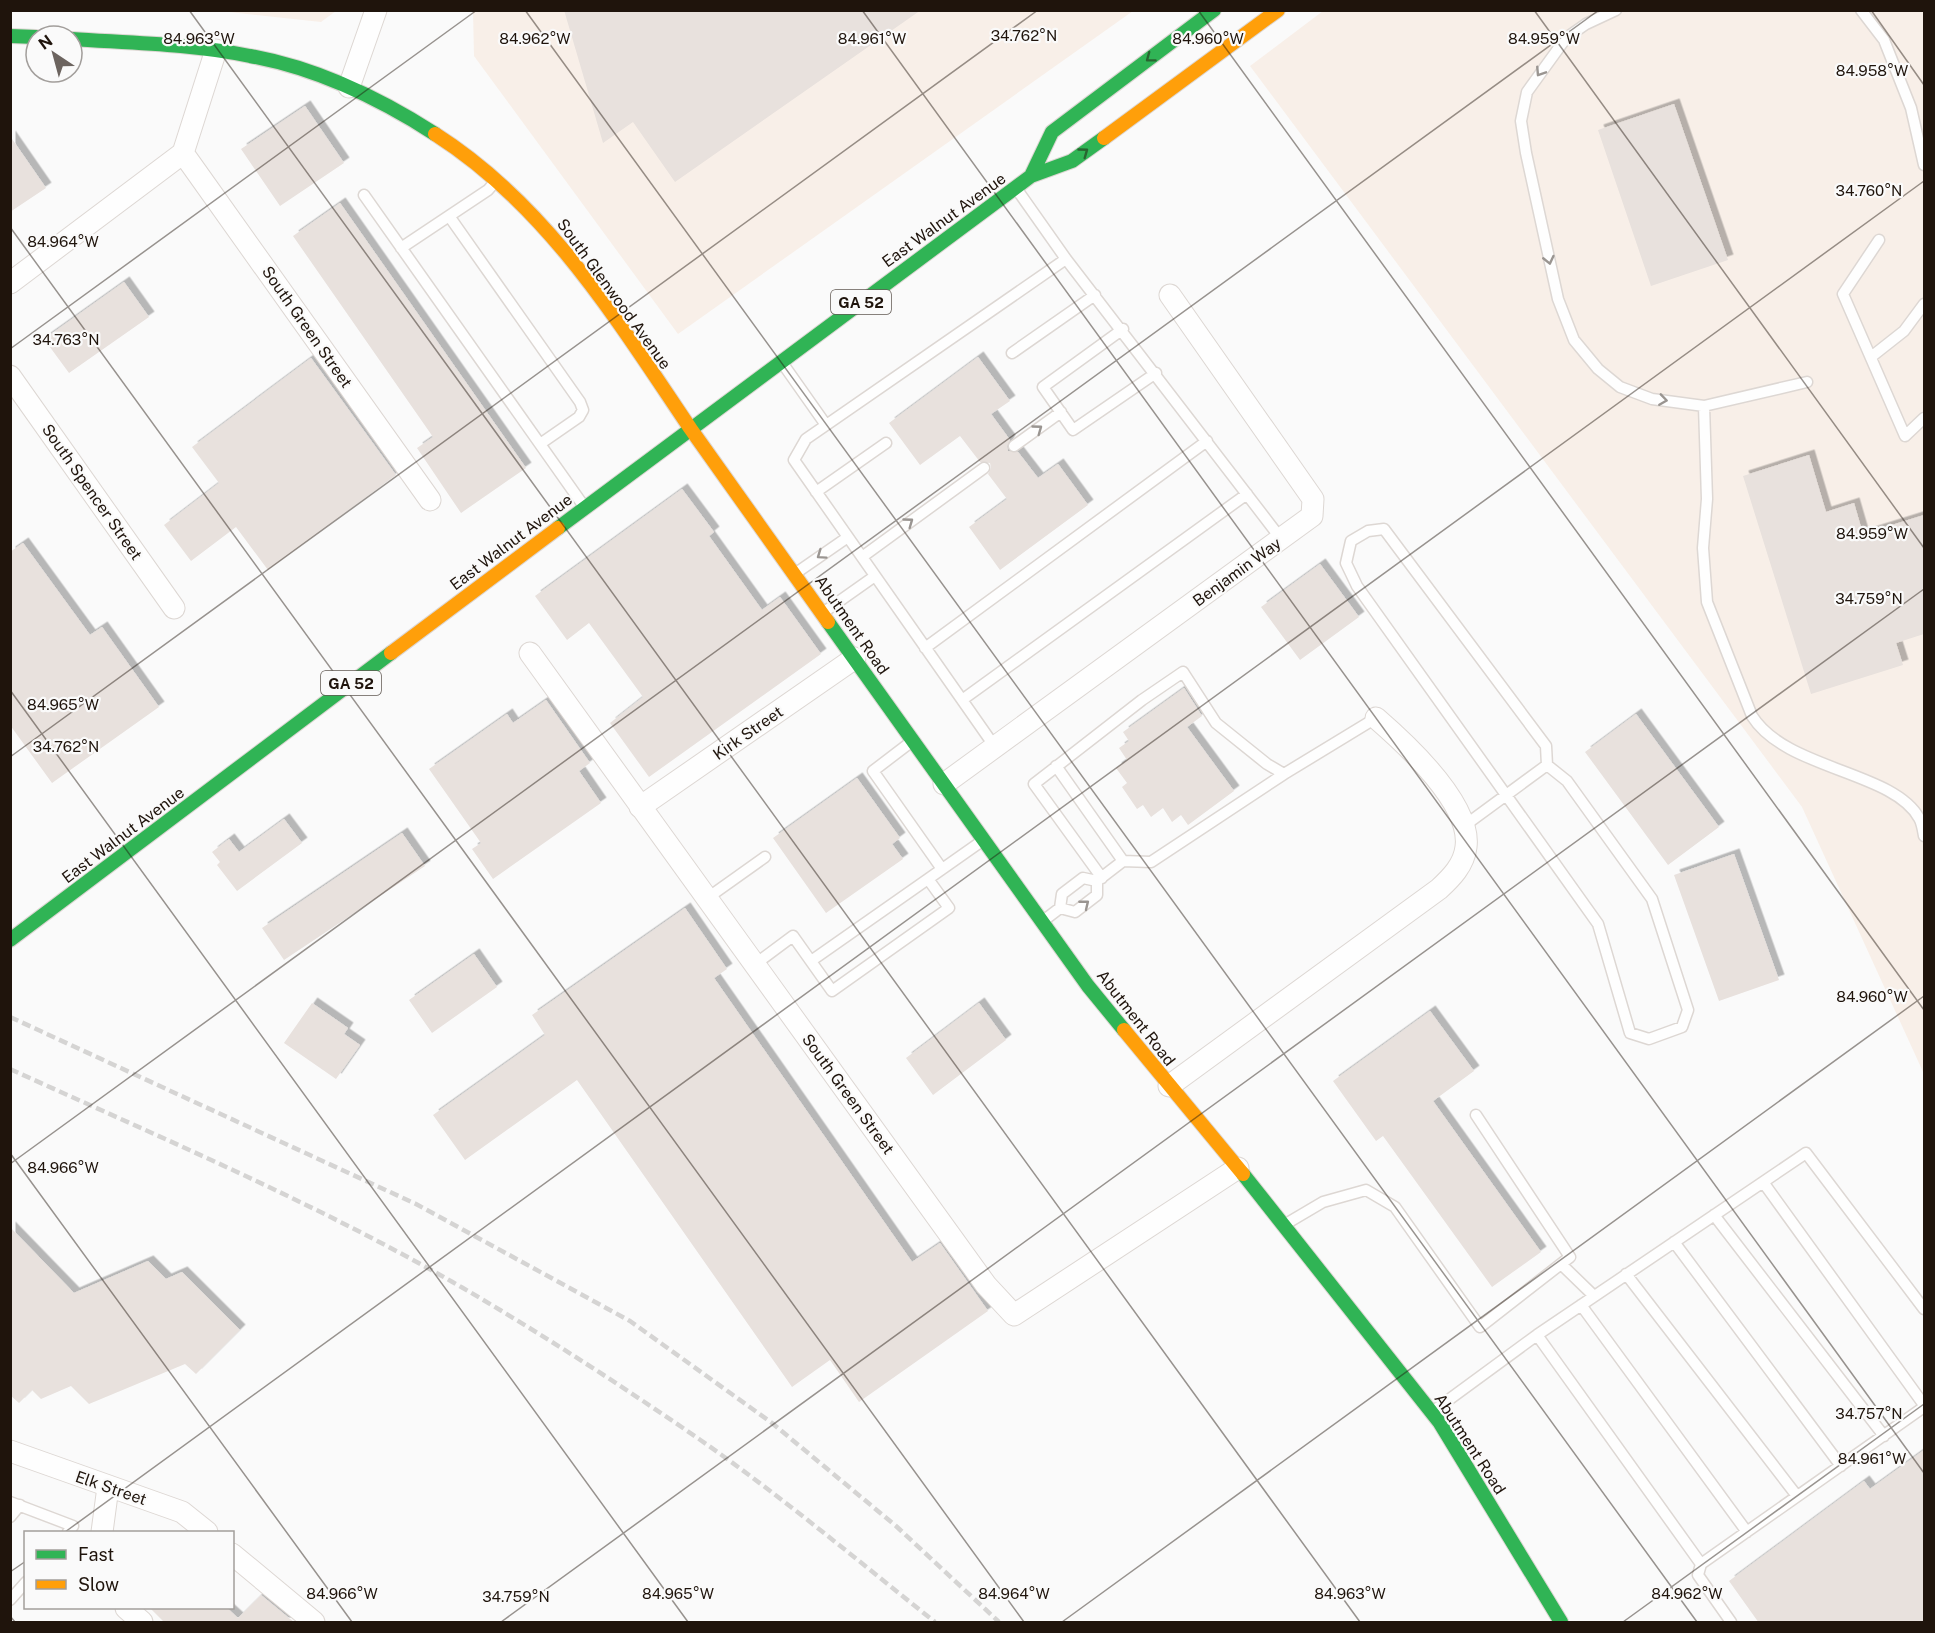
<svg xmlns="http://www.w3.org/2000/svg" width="1935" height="1633" font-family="'Public Sans',sans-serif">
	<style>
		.built { fill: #f8efe8 }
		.building { fill: #e8e1dd; filter: url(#shadow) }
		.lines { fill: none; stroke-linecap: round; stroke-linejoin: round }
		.lane-casing { stroke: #ddd7d3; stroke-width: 13 }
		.street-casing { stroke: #ddd7d3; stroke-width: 23 }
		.fast-casing { stroke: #ddd7d3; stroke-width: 16 }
		.slow-casing { stroke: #ddd7d3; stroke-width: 16 }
		.lane { stroke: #fefefe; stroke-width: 10 }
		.street { stroke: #fefefe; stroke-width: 21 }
		.fast { stroke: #30b455; stroke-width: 14 }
		.slow { stroke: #ff9f0a; stroke-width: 14 }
		.rail { stroke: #d5d4d3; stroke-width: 4.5; stroke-dasharray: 9 4.5; stroke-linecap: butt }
		.oneway { stroke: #286430 }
		.oneway2 { stroke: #9a9591 }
		.ticks { fill: none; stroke: #1f140c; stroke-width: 1.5; stroke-opacity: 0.45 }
		.labels { text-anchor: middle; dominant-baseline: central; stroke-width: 4.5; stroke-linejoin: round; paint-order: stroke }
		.shield { fill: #fafafa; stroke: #615953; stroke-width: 1.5 }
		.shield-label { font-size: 15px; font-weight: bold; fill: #1f140c }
		.street-label { font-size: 16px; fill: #1f140c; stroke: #fafafa }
		.ticks-label { font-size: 15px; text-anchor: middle; fill: #1f140c; stroke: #fafafa; stroke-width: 4.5; stroke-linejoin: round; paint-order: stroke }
	</style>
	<defs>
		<filter id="shadow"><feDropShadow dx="5.5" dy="-5.5" stdDeviation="0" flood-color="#0004"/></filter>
	</defs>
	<rect width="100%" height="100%" fill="#fafafa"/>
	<path class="built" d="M220 11H336L321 22Z
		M473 11H1133L678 334 474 56Z
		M1323 11H1924V1074L1802 807 1250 66Z"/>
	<path class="building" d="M564 10H921L675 182 633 122 603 143Z
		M1674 104 1728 260 1651 286 1598 130Z
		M305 106 344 163 280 206 241 149Z
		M10 136 46 188 10 212Z
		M340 203 526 468 461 513 417 448 433 437 293 236Z
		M124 282 149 317 69 373 44 339Z
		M978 357 1010 401 991 414 1010 440 1007 446 1008 451 1018 452 1038 478 1058 464 1088 505 1000 570 969 527 1007 499 988 474 991 468 990 463 980 462 960 436 920 465 889 423Z
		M311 358 396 475 268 570 236 527 191 561 164 525 219 483 192 447Z
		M1809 455 1826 512 1854 503 1863 534 1924 515V634L1896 643 1903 665 1811 694 1743 476Z
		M682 489 714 532 709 536 762 610 780 597 821 654 649 777 610 723 643 697 589 623 567 640 535 596Z
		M23 543 90 635 102 627 159 707 52 783 10 725V552Z
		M1320 564 1359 617 1300 660 1261 607Z
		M1184 688 1202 716 1187 727 1234 791 1188 825 1181 815 1172 822 1163 808 1151 817 1143 805 1137 809 1122 787 1127 783 1116 768 1127 760 1119 748 1129 741 1123 732Z
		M546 700 590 763 579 771 601 803 493 879 472 849 481 843 429 769 507 714 513 723Z
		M1636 714 1719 827 1668 865 1585 752Z
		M857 778 900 838 892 844 903 859 826 913 773 838Z
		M284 819 302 843 237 891 217 865 220 862 212 852 229 839 239 852Z
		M402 833 425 866 284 960 262 928Z
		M1734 854 1779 980 1719 1001 1674 875Z
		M685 908 727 969 714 978 912 1262 940 1243 988 1311 859 1402 830 1360 792 1387 577 1080 465 1160 433 1115 545 1035 532 1015Z
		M474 954 497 987 432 1033 409 1000Z
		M312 1003 348 1028 344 1034 360 1045 336 1079 284 1043Z
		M979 1003 1006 1040 933 1095 906 1058Z
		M1430 1011 1474 1071 1433 1101 1541 1252 1492 1287 1383 1136 1376 1141 1333 1081Z
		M10 1227 74 1293 148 1261 166 1279 182 1272 240 1330 196 1374 185 1364 89 1404 71 1386 41 1399 32 1390 19 1403 10 1395Z
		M1924 1450V1623H1759L1729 1581 1864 1481 1870 1489Z
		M261 1595 295 1623H165L150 1608H227L238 1618Z"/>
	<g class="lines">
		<g class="lane-casing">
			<path id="lane" d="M1616 10 1586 24 1566 38 1527 92 1521 121 1526 153 1558 299 1574 340 1598 369 1620 387 1652 399 1704 406 1807 382
				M1861 10 1884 40 1911 108 1924 165
				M1018 191 1066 259 1282 540
				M364 195 583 505
				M449 216 580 402 583 410 579 417 540 444
				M1879 240 1843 294 1905 436 1924 418
				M401 248 488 190 494 183
				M1123 329 1043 387 1073 430 1156 373
				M1012 353 1095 295
				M1871 357 1904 331 1924 304
				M783 364 826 425
				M1704 406 1707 499 1703 548 1707 602 1752 716C1786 770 1893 771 1919 818 1922 823 1923 830 1924 836
				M1014 446 1061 412
				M816 492 886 443
				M1384 529 1546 746 1547 765 1567 781 1652 899 1688 1010 1682 1027 1649 1039 1630 1033 1598 924 1357 586 1346 563 1351 541 1368 531Z
				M862 557 984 468
				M796 573 848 537
				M824 612 875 576
				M925 648 1207 441
				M962 700 1247 494
				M911 742 873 771 942 869
				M995 747 794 460 806 439 1066 259
				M1056 766 1123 861
				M1464 826 1547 765
				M1102 878 1034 784 1142 700 1183 672 1216 723 1267 764 1284 774
				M928 879 982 841
				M706 899 765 857
				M1060 908 1075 912 1097 895V881
				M1043 921 1060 908 1062 894 1083 878 1097 881 1123 861 1151 862 1284 774 1376 718
				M754 965 793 936 832 991 949 908 928 879 811 961
				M1763 1182 1924 1405
				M1714 1215 1884 1436
				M1284 1225 1323 1202 1366 1190 1395 1207 1480 1327 1570 1257 1476 1115
				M1674 1242 1841 1466
				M1561 1264 1594 1296
				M1626 1274 1797 1496
				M1581 1305 1747 1532
				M1537 1335 1701 1564 1924 1407
				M1432 1412 1537 1335 1806 1153 1924 1309
				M10 1502 73 1526 68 1532
				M10 1517 20 1505
				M1701 1564 1698 1575 1731 1622
				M10 1600 26 1582"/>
		</g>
		<g class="street-casing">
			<path id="street" d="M349 87 376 10
				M183 153 430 500
				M10 283 183 153 216 50
				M10 376 174 608
				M530 653 986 1285 1014 1315 1238 1168
				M944 784 1312 516 1313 499 1170 295
				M640 807 855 658
				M1169 1086 1439 889C1451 878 1464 865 1466 847 1472 804 1406 744 1376 718
				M10 1451 182 1512 207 1532
				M102 1532 108 1487
				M232 1554 314 1622
				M126 1608 142 1622"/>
		</g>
		<g class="fast-casing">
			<path id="fast" d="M10 36 36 37
				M72 39C131 43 192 44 250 56 317 68 379 98 435 134
				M1031 176 1052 132 1214 10
				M558 528 1031 176 1072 161 1104 138
				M828 622 1088 986 1124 1030
				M10 940 391 653
				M1243 1174 1440 1423 1561 1622"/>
		</g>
		<g class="slow-casing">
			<path id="slow" d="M435 134C548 206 617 320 690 428
				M1104 138 1278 10
				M690 428 828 622
				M391 653 558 528
				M1124 1030 1243 1174"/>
		</g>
		<use href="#lane" class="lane"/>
		<use href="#street" class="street"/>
		<use href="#fast" class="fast"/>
		<use href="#slow" class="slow"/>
		<path class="rail" d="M10 1017 416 1204 630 1321 772 1423 896 1526 999 1622
			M10 1069C168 1141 330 1209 480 1298 554 1342 628 1390 699 1439 781 1496 857 1560 935 1622"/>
	</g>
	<defs><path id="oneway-chevron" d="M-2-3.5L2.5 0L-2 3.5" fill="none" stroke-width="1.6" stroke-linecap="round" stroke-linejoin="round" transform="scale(1.5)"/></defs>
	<g class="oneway">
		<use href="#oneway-chevron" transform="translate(1150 58) rotate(143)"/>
		<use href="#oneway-chevron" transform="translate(1084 152) rotate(-36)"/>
	</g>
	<g class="oneway2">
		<use href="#oneway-chevron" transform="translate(1540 72) rotate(123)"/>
		<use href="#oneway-chevron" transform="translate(1549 260) rotate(77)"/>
		<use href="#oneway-chevron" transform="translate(1663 400) rotate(8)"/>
		<use href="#oneway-chevron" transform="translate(1038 429) rotate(-36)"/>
		<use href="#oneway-chevron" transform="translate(909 522) rotate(-36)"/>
		<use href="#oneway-chevron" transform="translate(821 555) rotate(145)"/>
		<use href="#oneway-chevron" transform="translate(1085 904) rotate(-39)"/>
	</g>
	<path class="ticks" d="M189 10 1360 1622M525 10 1697 1622M862 10 1924 1473M1198 10 1924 1010M1534 10 1924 548M1871 10 1924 85M10 227 1024 1622M10 349 477 10M10 690 688 1622M10 757 1038 10M10 1153 352 1622M10 1164 1599 10M65 1532 1924 181M10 1572 26 1561M10 1616 15 1622M501 1622 1924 589M1062 1622 1924 996M1623 1622 1924 1404"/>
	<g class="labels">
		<g class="shield">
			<rect x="831" y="290" width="60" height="24" rx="4.5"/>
			<rect x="321" y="671" width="60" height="24" rx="4.5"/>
		</g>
		<g class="shield-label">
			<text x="861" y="302">GA 52</text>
			<text x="351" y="683">GA 52</text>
		</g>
		<g class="street-label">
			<text transform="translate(944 220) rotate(-36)">East Walnut Avenue</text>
			<text transform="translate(614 294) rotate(54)">South Glenwood Avenue</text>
			<text transform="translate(307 327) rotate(55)">South Green Street</text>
			<text transform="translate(92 492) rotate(55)">South Spencer Street</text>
			<text transform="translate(511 542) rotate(-37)">East Walnut Avenue</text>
			<text transform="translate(1237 572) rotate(-36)">Benjamin Way</text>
			<text transform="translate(852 625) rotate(55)">Abutment Road</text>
			<text transform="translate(748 733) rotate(-35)">Kirk Street</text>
			<text transform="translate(123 835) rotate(-37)">East Walnut Avenue</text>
			<text transform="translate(1136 1018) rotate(52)">Abutment Road</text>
			<text transform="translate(848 1094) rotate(54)">South Green Street</text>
			<text transform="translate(1470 1444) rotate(57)">Abutment Road</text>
			<text transform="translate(111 1488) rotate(19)">Elk Street</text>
		</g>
	</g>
	<g class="ticks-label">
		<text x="1024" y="41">34.762°N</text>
		<text x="199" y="44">84.963°W</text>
		<text x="535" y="44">84.962°W</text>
		<text x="872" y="44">84.961°W</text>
		<text x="1208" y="44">84.960°W</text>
		<text x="1544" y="44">84.959°W</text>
		<text x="1872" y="76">84.958°W</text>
		<text x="1869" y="196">34.760°N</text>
		<text x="63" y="247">84.964°W</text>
		<text x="66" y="345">34.763°N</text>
		<text x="1872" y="539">84.959°W</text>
		<text x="1869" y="604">34.759°N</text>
		<text x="63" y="710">84.965°W</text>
		<text x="66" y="752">34.762°N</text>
		<text x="1872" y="1002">84.960°W</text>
		<text x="63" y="1173">84.966°W</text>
		<text x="1869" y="1419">34.757°N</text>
		<text x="1872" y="1464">84.961°W</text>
		<text x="342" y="1599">84.966°W</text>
		<text x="678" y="1599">84.965°W</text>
		<text x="1014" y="1599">84.964°W</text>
		<text x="1350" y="1599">84.963°W</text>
		<text x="1687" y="1599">84.962°W</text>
		<text x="516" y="1602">34.759°N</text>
	</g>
	<rect width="1935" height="1633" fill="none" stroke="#1f140c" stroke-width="24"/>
	<rect x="24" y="1531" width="210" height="78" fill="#fafafa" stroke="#a29e9b" stroke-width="1.5"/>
	<rect x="36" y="1550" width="30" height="9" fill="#30b455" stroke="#a29e9b" stroke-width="1.5"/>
	<text x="78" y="1561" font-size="18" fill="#1f140c">Fast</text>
	<rect x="36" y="1580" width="30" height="9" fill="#ff9f0a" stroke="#a29e9b" stroke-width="1.5"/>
	<text x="78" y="1591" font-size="18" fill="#1f140c">Slow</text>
	<g transform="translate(54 54) rotate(324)"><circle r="28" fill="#fafafa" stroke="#a29e9b" stroke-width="1.5"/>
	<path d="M0-4.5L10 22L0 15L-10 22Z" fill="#6c645f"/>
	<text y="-9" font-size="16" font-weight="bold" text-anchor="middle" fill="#1f140c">N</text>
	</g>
</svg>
